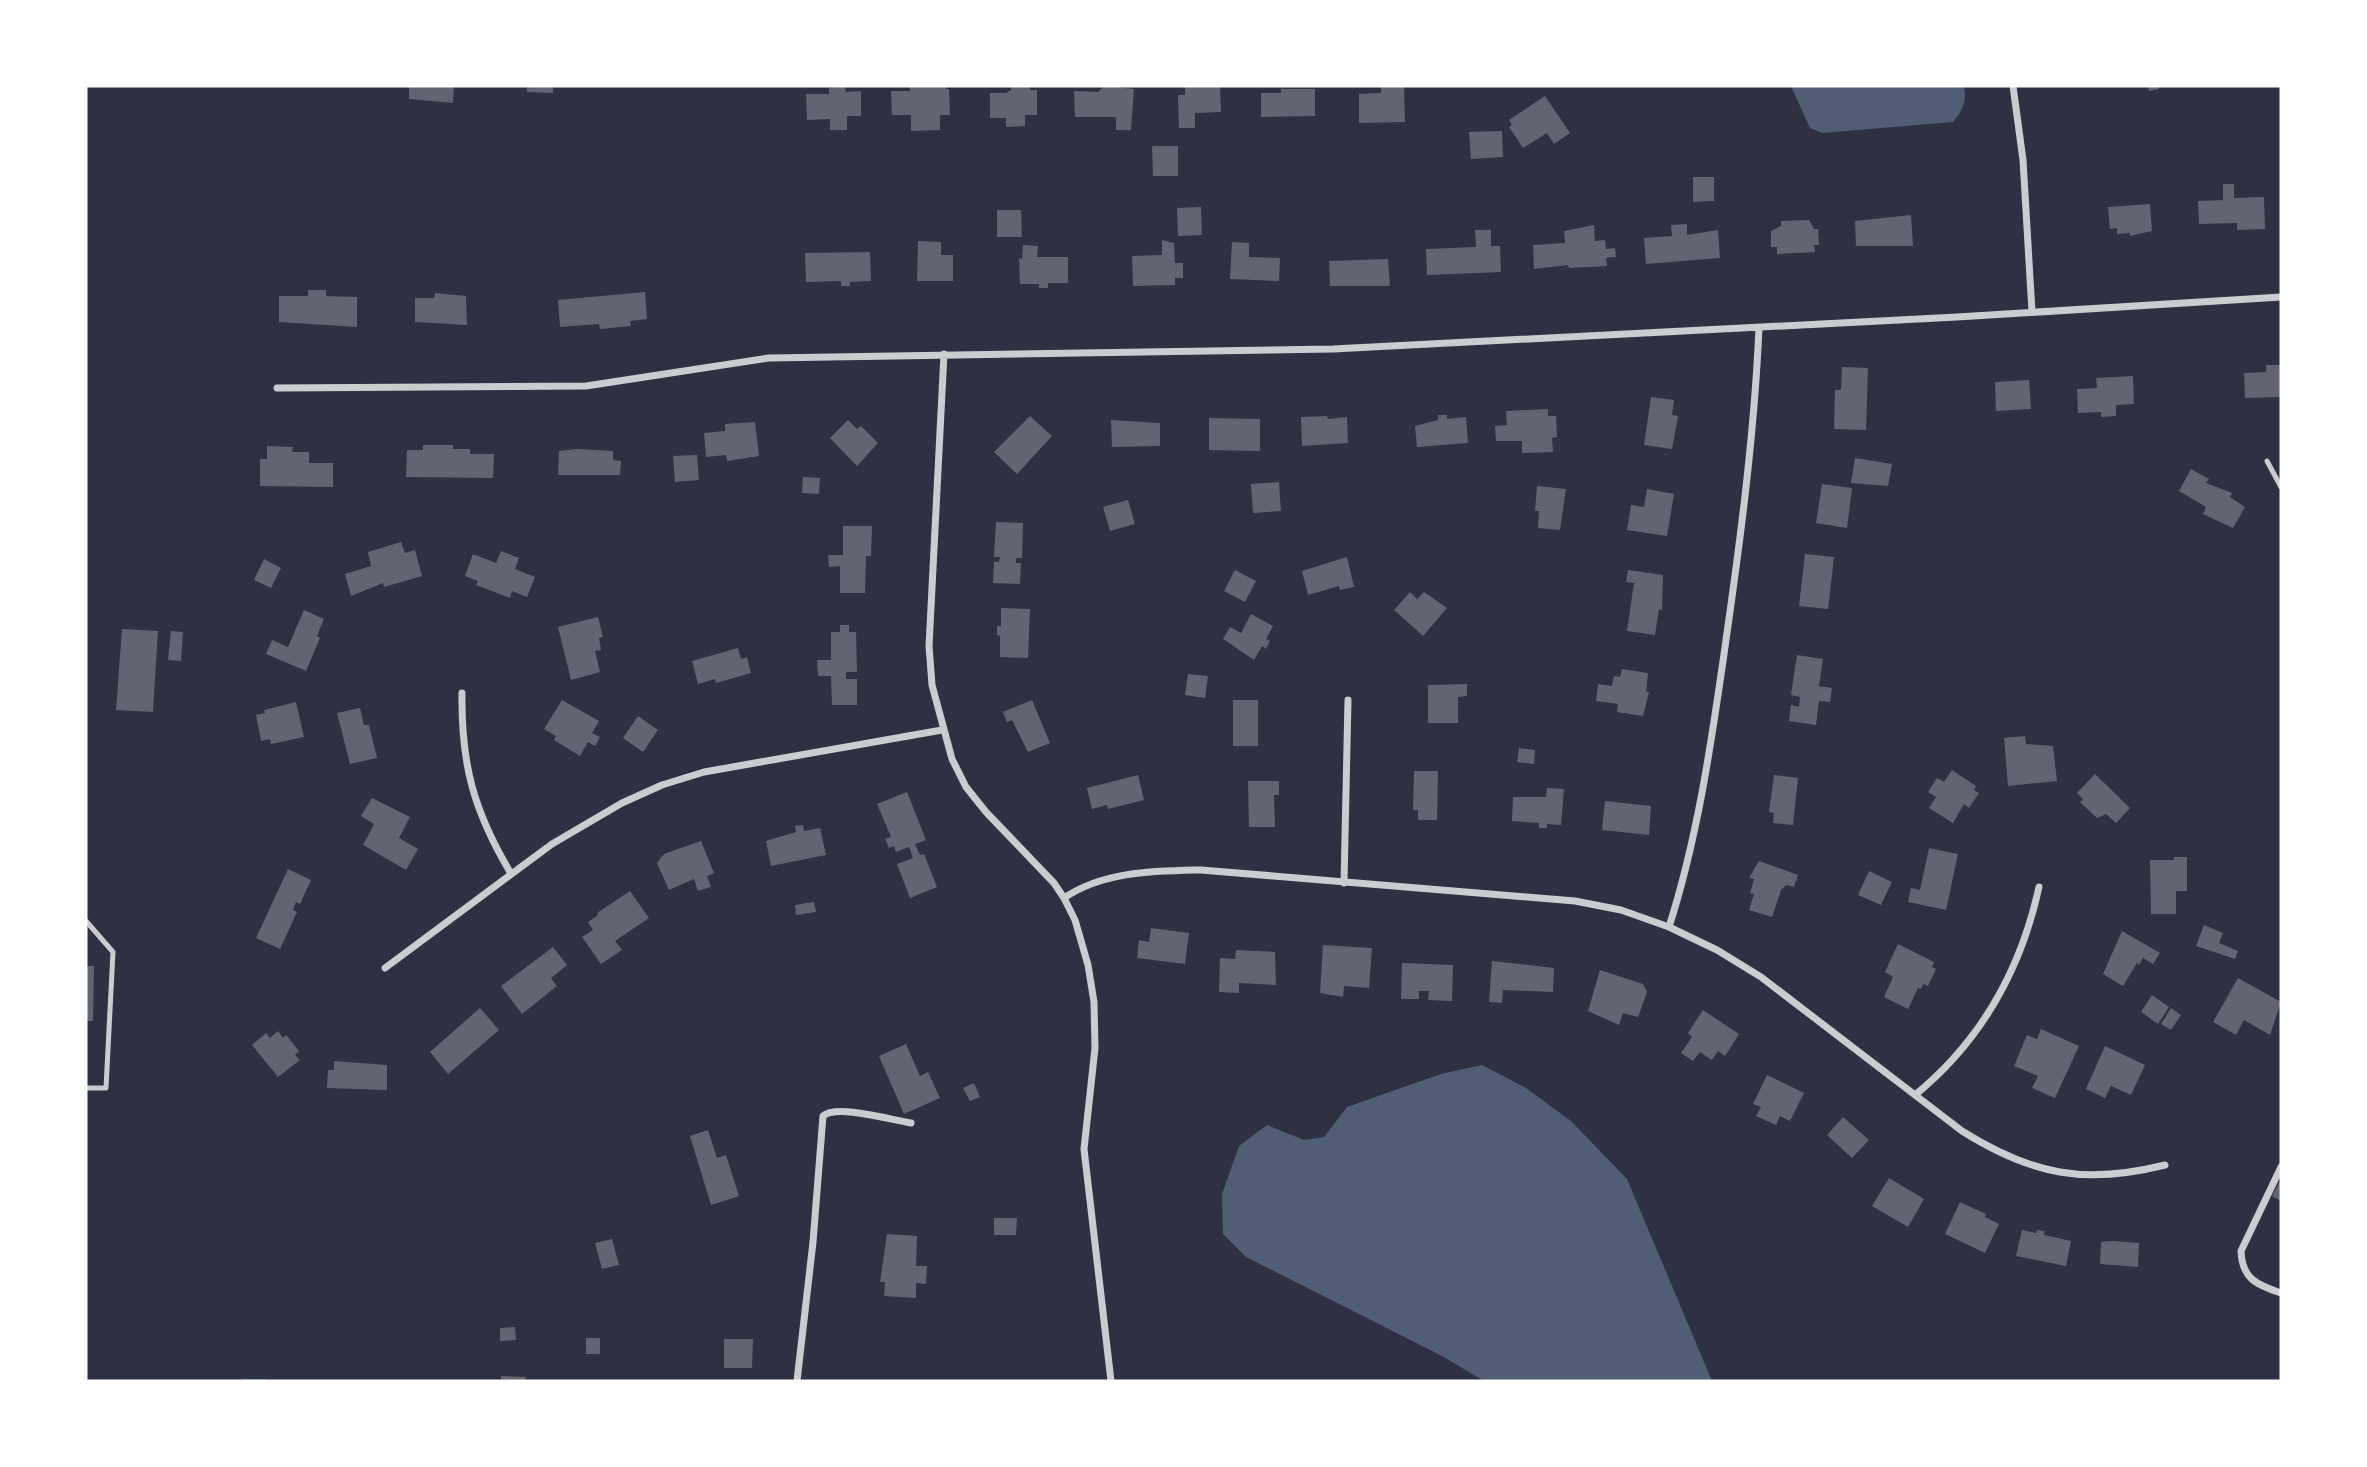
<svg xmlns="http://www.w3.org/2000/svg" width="2367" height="1467" font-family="'DejaVu Sans',sans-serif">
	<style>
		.water { fill: #4f5d75 }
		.building { fill: #626471 }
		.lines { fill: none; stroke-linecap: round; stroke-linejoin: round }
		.service { stroke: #caccd0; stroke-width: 5 }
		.minor { stroke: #caccd0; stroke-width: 7 }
	</style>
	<rect width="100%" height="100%" fill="#2d3142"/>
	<path class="water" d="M1791 86H1964C1967 101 1963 110 1953 122L1822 133 1810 128Z
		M1482 1065 1526 1088 1571 1121 1627 1179 1712 1381H1484L1442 1356 1246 1257 1223 1234 1222 1194 1239 1146 1267 1125 1304 1140 1324 1137 1347 1107 1441 1074Z"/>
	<path class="building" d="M409 86H454L453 103 409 99Z
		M527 86H553V93L527 92Z
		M910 86H946V89H949L950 115H940V130L911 131V115H892L891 91H910Z
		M1011 86H1030V90H1037V115H1025V126L1006 127V118H990V93H1006L1011 90Z
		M1104 86 1134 89 1131 130H1116V117H1075L1074 91 1098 92Z
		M1185 86H1220L1221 112 1195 113V128H1179L1178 95H1185Z
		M1381 86H1404L1405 122 1359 123V94L1381 93Z
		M2148 86H2158L2159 89 2149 91Z
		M845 87 846 92 861 91V116H847V130H830V119L807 120 806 94H829V88Z
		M1281 89H1315V116L1261 117V93H1281Z
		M1545 96 1570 133 1554 144 1547 133 1523 148 1509 127 1512 125 1509 120Z
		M1502 131 1503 157 1471 159 1469 132Z
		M1152 146H1178V176H1153Z
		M1693 177H1714V201L1693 202Z
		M2223 184H2234V198L2264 197 2265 229 2237 230V223L2199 224 2198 201 2223 200Z
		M2150 204 2152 231 2130 236V233L2117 234V228L2110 229 2108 207Z
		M1201 207 1202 235 1178 236 1177 208Z
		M997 210H1021L1022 237H997Z
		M1911 215 1913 246H1856L1855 221Z
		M1809 220 1814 229H1818L1819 245H1814L1815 252 1777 254V247H1771V231L1781 226V221Z
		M1687 224V235L1718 230 1720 258 1646 264 1644 238 1672 236 1671 225Z
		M1594 225 1595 241 1605 240 1606 249 1615 248 1616 257 1606 258 1607 266 1569 268 1568 265 1534 269 1533 245 1565 243 1564 231Z
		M1475 230H1491V246H1500L1501 272 1427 275 1426 249 1476 247Z
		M1162 240 1174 243 1175 263H1183V278H1175V285L1133 286 1132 256 1162 255Z
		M918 241 941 242V255H953V281H917Z
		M1232 242 1249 243V257L1280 258 1279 281 1230 279Z
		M1023 245 1038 246 1037 257H1068V283H1048V288H1039V284H1020L1019 258 1022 259Z
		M870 252 871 281 850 282V286H841V281L806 282 805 253Z
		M1388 259 1390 286H1330L1329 261Z
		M308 290H326V296L357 297V327L279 322V296H308Z
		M645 292 647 319 630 321 631 326 600 329 599 324 560 327 558 300Z
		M435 293 466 296 467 325 415 322V298H434Z
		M2266 365H2281V397L2245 398 2244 373 2266 372Z
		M1842 367 1868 368 1866 430 1834 429 1835 390H1841Z
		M2133 376 2134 404 2116 405V416L2101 417V412L2078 413 2077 389 2097 388 2096 378Z
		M2029 380 2031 409 1996 411 1995 382Z
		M1651 397 1674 400 1672 415 1678 416 1672 449 1644 445Z
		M1548 409V416H1556L1557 437 1552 438 1553 452 1522 453V441H1496L1495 426 1507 425 1506 411Z
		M1438 415H1447V419L1466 417 1468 443 1417 447 1415 426 1438 420Z
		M1030 416 1052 436 1017 474 994 452Z
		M1327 416 1328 419 1347 417 1348 443 1302 446 1301 417Z
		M1209 418 1260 419V451L1209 450Z
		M848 420 857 429 861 426 878 443 857 466 830 438Z
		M1111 420 1160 423V446L1112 447Z
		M755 422 759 456 727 461 726 455 706 457 704 433 725 431V424Z
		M423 445H453V449H470V454H494L493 478 406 477 407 450H423Z
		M267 446 293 447 292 452H309V463H333V487L260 486V459H267Z
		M577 449 613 451V460L621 461 620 475H558L559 451Z
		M697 455 699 480 675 482 673 456Z
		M1855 458 1892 464 1888 486 1851 483Z
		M2191 469 2209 479 2206 483 2232 493 2230 497 2245 507 2233 528 2203 514 2206 507 2179 491Z
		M803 477 820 478 819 494 802 493Z
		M1279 482 1281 511 1253 513 1251 484Z
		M1822 484 1852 488 1847 528 1816 523Z
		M1537 486 1566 489 1560 530 1538 528 1539 511H1535Z
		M1647 489 1674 494 1667 536 1627 530 1631 505 1644 507Z
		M1128 500 1135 524 1110 531 1103 507Z
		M996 522 1023 523 1022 558H1016V563H1021L1020 584 993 583 994 562H999L1000 557H994Z
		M843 526H872L871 556H866L865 593H840V566L829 567 828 555H843Z
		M401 542 405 553 415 550 422 576 384 587 383 583 351 596 345 574 371 566 368 552Z
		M501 551 519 558 515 569 535 577 527 597 512 591 510 598 476 585 478 581 465 576 473 554 496 563Z
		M1805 554 1834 557 1828 609 1799 606Z
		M1347 557 1354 587 1340 590 1339 586 1308 595 1302 571Z
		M264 559 281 568 271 588 254 580Z
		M1235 570 1256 581 1245 602 1224 591Z
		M1628 570 1663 575 1662 610 1659 609 1655 635 1627 631 1634 583 1626 582Z
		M1410 592 1417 599 1424 592 1447 608 1423 636 1394 610Z
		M1001 608 1030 609 1028 658 1000 657V636L997 635V626H1001Z
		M304 610 324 619 317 636 320 638 306 671 266 654 272 640 288 647Z
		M1251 614 1273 626 1266 639 1270 641 1266 649 1262 646 1254 660 1223 639 1230 627 1241 633Z
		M598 617 603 637 599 638 601 650 595 651 600 672 571 680 558 627Z
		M840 625H849V632H856L857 672H846V679H857V705H832L831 676H818L817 660H831V632H840Z
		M122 629 158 631 153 712 116 710Z
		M171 631 183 632 181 661 168 660Z
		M738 648 741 659 747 657 751 673 716 683 715 679 698 684 692 661Z
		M1797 655 1823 659 1819 686 1832 688 1830 702 1819 701 1816 725 1789 721 1791 705 1799 707 1800 697 1791 695Z
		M1622 669 1648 673 1646 692H1649L1643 716 1617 712 1618 704 1596 701 1598 684 1612 686 1614 676 1620 677Z
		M1188 674 1208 676 1205 698 1185 695Z
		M1467 684V696L1458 697V723H1428V685Z
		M562 700 599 721 592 733 600 737 595 746 588 742 580 756 554 740 556 736 544 729Z
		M1032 700 1050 743 1028 752 1012 720 1007 722 1003 712Z
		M1233 700H1258V746H1233Z
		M296 702 304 737 271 744 270 739 261 741 256 715 265 713 264 710Z
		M360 708 364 725H369L377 758 350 764 337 713Z
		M638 716 658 730 643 752 623 738Z
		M2025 736 2026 744 2053 746 2057 781 2008 786 2004 738Z
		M1519 748 1535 750 1534 764 1517 762Z
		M1952 770 1976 786 1974 790 1979 793 1969 808 1964 804 1953 823 1929 808 1936 797 1928 792 1937 778 1944 782Z
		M1414 771H1438L1437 820H1418V810H1413Z
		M2095 774 2130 808 2116 823 2106 814 2097 818 2080 802 2083 799 2077 793Z
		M1138 775 1144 800 1108 809 1107 805 1092 809 1087 788Z
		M1774 775 1798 778 1793 825 1773 823 1774 813 1769 812Z
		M1248 781H1279V795H1274L1275 827H1249Z
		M1547 788 1564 789 1561 825 1547 824V828H1539V823L1512 821 1513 797H1546Z
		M907 792 926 840 915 844 920 855 924 854 937 887 910 898 897 864 913 858 909 847 896 852 894 846 889 848 885 839 891 837 877 804Z
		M372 798 410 817 399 838 418 849 406 870 363 845 374 824 361 816Z
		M1605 801 1651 806 1649 835 1602 830Z
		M803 825 804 831 820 828 826 855 771 866 766 841 796 832 795 826Z
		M701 841 714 873 707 876 711 887 698 891 694 879 669 890 657 863 664 854Z
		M1929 848 1958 854 1946 910 1908 902 1911 888 1920 890Z
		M2174 857H2187V891H2176V914H2151L2150 860H2174Z
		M1759 861 1798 875 1794 887 1786 885 1781 890 1772 917 1749 910 1754 894 1750 893 1754 879 1749 878Z
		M288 869 311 880 300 904 296 902 293 910 297 912 280 949 256 938Z
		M1869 871 1892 882 1881 905 1858 895Z
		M630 891 649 918 615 941 622 950 601 964 582 937 593 930 588 922 598 915 597 913Z
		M814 902 816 912 796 915 795 905Z
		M2204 925 2223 933 2219 943 2238 951 2235 959 2196 946Z
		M1151 928 1189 933 1185 964 1137 958 1139 940 1149 942Z
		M2122 931 2160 953 2153 964 2143 958 2139 965 2137 963 2123 986 2103 974Z
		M1898 944 1934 962 1932 967 1936 969 1928 986 1923 984 1921 989 1918 988 1908 1009 1884 997 1893 977 1885 972Z
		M1323 945 1372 948 1369 988 1344 986 1343 997 1320 993Z
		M553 947 567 965 551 978 557 986 522 1014 501 986Z
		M1236 950 1275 952 1276 985 1239 983V993L1219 992 1220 958 1235 959Z
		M1492 961 1554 968 1553 992 1503 990 1502 1003 1489 1002Z
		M1402 963 1453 965 1452 1001 1428 1000 1429 991H1419V999H1401Z
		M86 966H94L93 1021H86Z
		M1600 970 1643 984 1647 992 1638 1017 1623 1013 1619 1025 1588 1011Z
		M2238 978 2281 1002 2270 1035 2244 1020 2236 1035 2213 1022Z
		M2152 995 2169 1007 2158 1024 2141 1012Z
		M480 1008 499 1030 448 1074 430 1052Z
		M2171 1008 2181 1015 2171 1030 2161 1024Z
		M1703 1010 1739 1034 1725 1056 1718 1051 1712 1060 1700 1052 1693 1061 1681 1053 1692 1037 1688 1033Z
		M2041 1029 2079 1046 2055 1098 2032 1088 2038 1076 2014 1066 2027 1035 2037 1039Z
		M278 1031 283 1038 286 1035 299 1051 295 1055 300 1060 278 1077 252 1045 266 1033 270 1038Z
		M906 1044 920 1076 928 1072 940 1098 904 1114 879 1056Z
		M2105 1046 2145 1065 2131 1095 2111 1086 2105 1098 2086 1089Z
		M334 1061 387 1065V1090L327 1088 328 1070H334Z
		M1767 1075 1804 1093 1790 1121 1780 1116 1776 1125 1756 1116 1761 1107 1753 1104Z
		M974 1083 980 1097 970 1101 963 1088Z
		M1843 1117 1869 1140 1852 1158 1827 1135Z
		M708 1130 717 1158 726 1155 739 1196 711 1205 690 1136Z
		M1889 1178 1924 1199 1908 1227 1872 1206Z
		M2281 1179V1201L2272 1196Z
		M1960 1202 1986 1214 1985 1217 1999 1224 1985 1253 1945 1234Z
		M994 1218H1017L1016 1235H994Z
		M2022 1230 2036 1233 2037 1230 2044 1231V1235L2071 1241 2066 1266 2016 1256Z
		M887 1234 917 1236 916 1266H927L926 1284 916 1283V1298L884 1296 885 1282H880Z
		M612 1239 619 1265 602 1269 595 1243Z
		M2112 1241 2139 1243 2138 1267 2100 1264 2101 1242Z
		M515 1327 516 1340 500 1341V1328Z
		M586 1338H600V1354H586Z
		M724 1339H753L752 1368H724Z
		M501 1376 526 1377 525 1381H501Z
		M242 1379H266V1381H243Z"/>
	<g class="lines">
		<path class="service" d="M2267 461 2281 487
			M86 921 113 952 106 1088H86"/>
		<path class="minor" d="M2013 86 2023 160 2032 312
			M944 354 929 646 932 685 952 759 966 787 986 812 1054 883 1064 898 1075 920 1088 965 1094 1002 1095 1048 1084 1149 1111 1381
			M277 388 586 386 769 358 1333 349 1957 317 2281 297
			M462 693C461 765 474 811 510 872
			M1344 883 1348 700
			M1064 898C1104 871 1154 871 1201 870L1575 901 1621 910 1669 927 1717 950 1761 977 1962 1131C2032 1175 2085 1185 2165 1165
			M1669 927C1697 839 1710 751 1723 661 1739 550 1754 440 1759 328
			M385 968 552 844 622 803 662 785 704 772 942 730
			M1915 1095C1981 1041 2021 969 2039 887
			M2281 1167 2241 1251C2242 1279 2257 1285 2281 1293
			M797 1381 813 1242 823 1116C837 1104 891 1120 911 1123"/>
	</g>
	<rect width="2367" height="1467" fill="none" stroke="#ffffff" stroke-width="175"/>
</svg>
